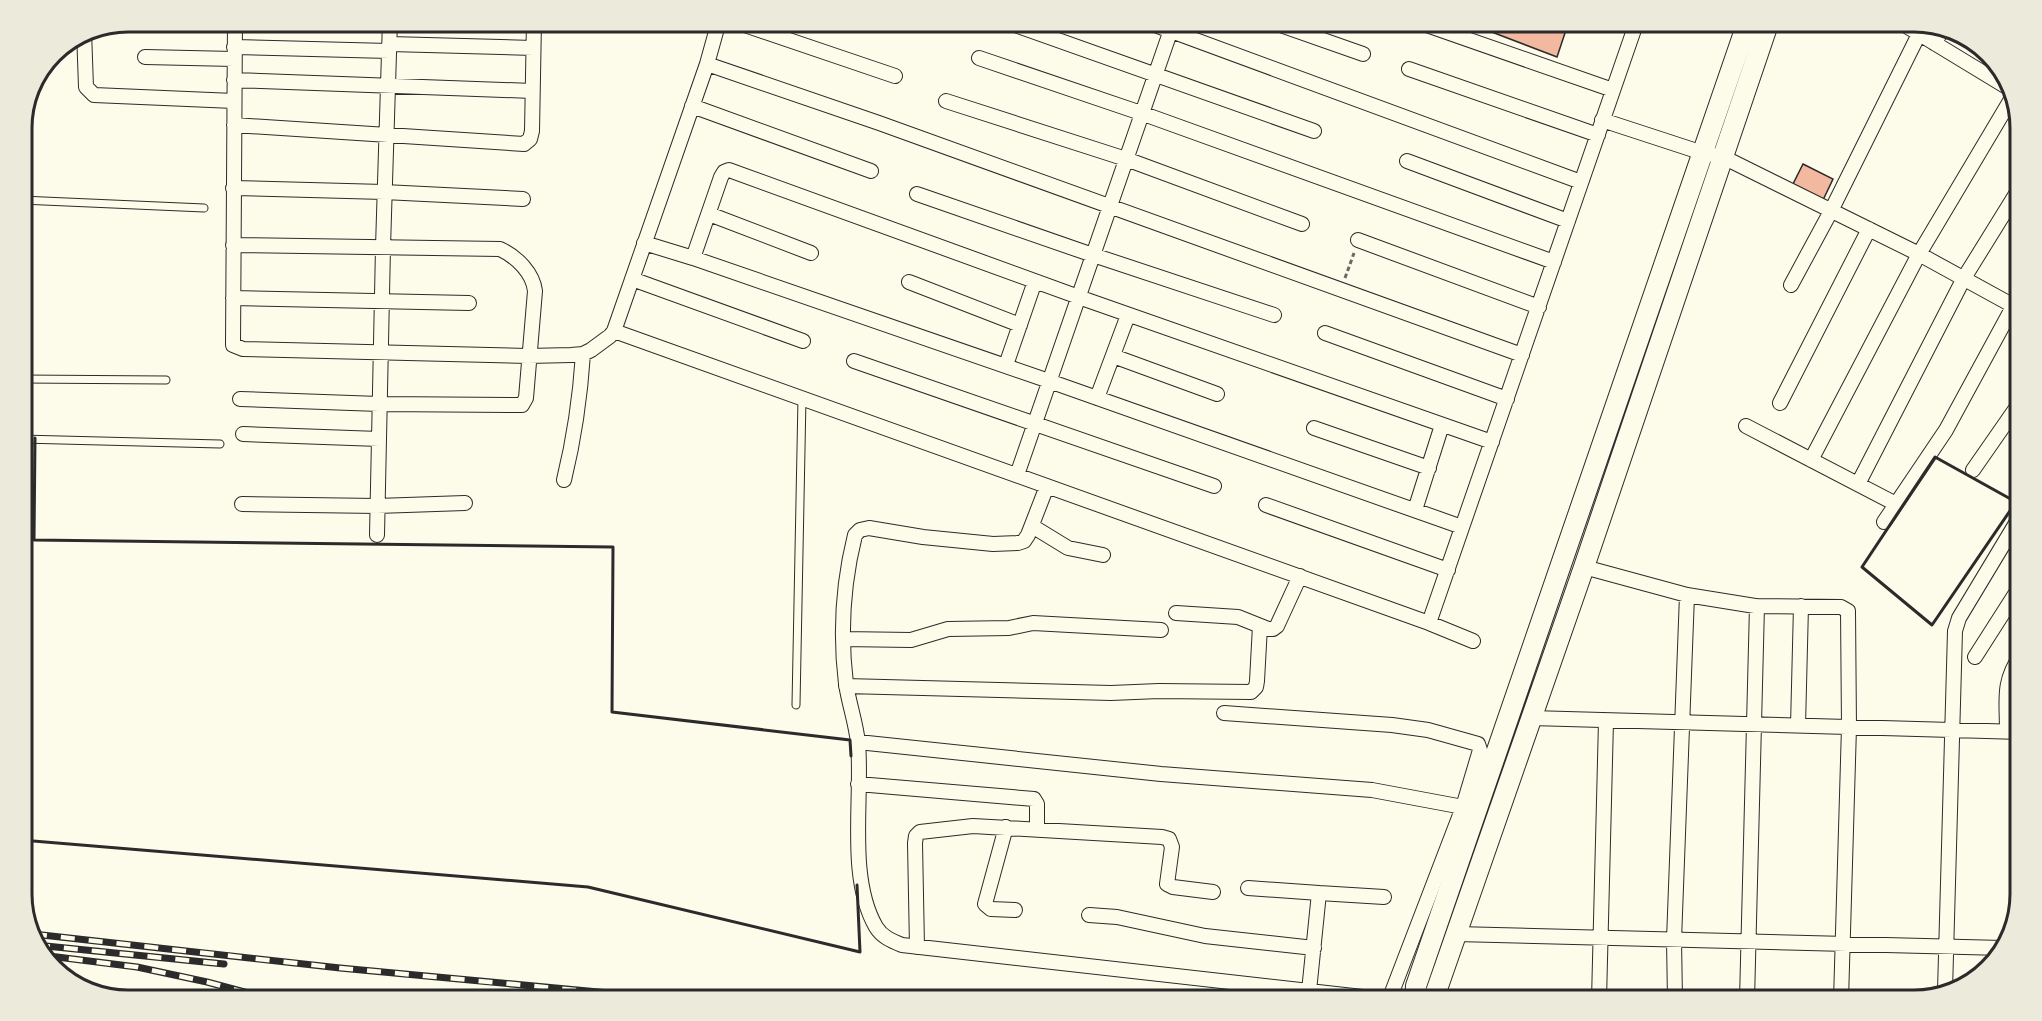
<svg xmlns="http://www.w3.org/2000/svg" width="2042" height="1021" font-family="Literata,serif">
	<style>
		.building { fill: #f2b8a0; stroke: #2b2b2b; stroke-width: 1.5 }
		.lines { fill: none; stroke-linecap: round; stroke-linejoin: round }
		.lane-casing { stroke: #2b2b2b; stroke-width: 9 }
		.street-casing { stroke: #2b2b2b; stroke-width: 16 }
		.secondary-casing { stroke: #2b2b2b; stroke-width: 22 }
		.path { stroke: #6a6964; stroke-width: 3; stroke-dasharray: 4.5 3; stroke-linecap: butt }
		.lane { stroke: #fdfbea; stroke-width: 7 }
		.street { stroke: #fdfbea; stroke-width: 14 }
		.secondary { stroke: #fdfbea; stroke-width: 20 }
		.rail-casing { stroke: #2b2b2b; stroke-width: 7 }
		.rail { stroke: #fdfbea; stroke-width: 4.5; stroke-dasharray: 14; stroke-linecap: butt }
		.wall { stroke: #2b2b2b; stroke-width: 3 }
		.rim { fill: none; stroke: #2b2b2b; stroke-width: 3 }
	</style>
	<rect width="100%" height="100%" fill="#fdfbea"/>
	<path class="building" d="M1463 21H1569L1557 57Z
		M1591 21H1620L1618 30Z
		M1803 164 1833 179 1823 200 1793 184Z"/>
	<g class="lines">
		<g class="lane-casing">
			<path id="lane" d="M21 200 204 208
				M21 379 166 380
				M21 439 220 444
				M796 705 802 398"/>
		</g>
		<g class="street-casing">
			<path id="street" d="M181 21 235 24
				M235 21 233 345 243 349 528 356 571 355 583 354 591 350 610 336 614 331 707 64 719 21
				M733 21 895 76
				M878 21 892 25
				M1004 21 1314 131
				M1144 21 1581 182
				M1269 21 1363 54
				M1415 21 1613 90
				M1898 21 2010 89
				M84 31 86 87 94 95 234 101
				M1934 43 1944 28
				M390 44 533 48
				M234 47 389 51
				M145 57 234 59
				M979 58 1141 113 1554 262
				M707 64 879 123 1522 355
				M1409 69 1598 135
				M234 80 532 91
				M946 101 1126 159 1302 224
				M692 106 871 171
				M1602 120 1703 153 1723 157 1919 254 2021 310
				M234 125 524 144 530 139 532 131 534 21
				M1407 161 1568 221
				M233 188 384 192 523 199
				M917 194 1093 255 1274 315
				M709 214 811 253
				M1358 240 1539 307
				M644 243 693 258 1049 381 1462 527
				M233 245 500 249C517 257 533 273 535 291L526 398 522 405 379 404 240 399
				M693 258 721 177 724 172 729 170 1087 300 1492 442
				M632 279 803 341
				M909 282 1020 325
				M1791 285 1831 211 1919 34
				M233 298 469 303
				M614 331 1429 623 1473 641
				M1325 333 1507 399
				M1113 356 1217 394
				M854 361 1214 486
				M1006 365 1035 281
				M1097 398 1128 315
				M1780 403 1869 229
				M1746 426 1896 504
				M1314 428 1429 468
				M243 434 379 439
				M1811 460 1919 254 2013 96
				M1973 470 2021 401
				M1017 475 1174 21
				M564 480C575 435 580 400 583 354
				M1858 484 1964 278 2021 186
				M1047 486 1028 535 1024 541 1018 543 993 544 923 537 869 528 860 530 855 535C843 583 840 635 846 684 849 704 856 723 858 743 863 798 847 877 876 927 882 937 892 941 902 945L1389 1000 1463 807 1480 750 1478 744 1428 730 1392 725 1224 713
				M242 504 377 506 465 503
				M1266 505 1448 570
				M1415 510 1442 425
				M1884 522 1946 430 2021 292
				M1032 526 1068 548 1103 555
				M377 535 383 247 390 21
				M1584 567 1687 595 1755 606 1841 607 1848 611 1849 727 1841 1000
				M1176 613 1238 617 1268 629H1273L1277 626 1300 576
				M1429 623 1637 21
				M843 639 911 640 948 629 1009 628 1033 623 1161 630
				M1975 657 2021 585
				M846 686 1111 693 1159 691 1251 692 1256 687 1257 681 1260 626
				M1531 718 2021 732
				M1798 726 1801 606
				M2007 731C2007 700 2002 682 2021 655
				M858 742 1161 774 1372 790 1463 807
				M858 784 1034 799 1037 804V829
				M1006 827 985 904 991 909 1015 910
				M1248 888 1319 893 1309 991
				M1319 893 1384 897
				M1089 915 1117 917 1205 936 1314 948
				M1456 934 2003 948
				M917 947 915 843 916 836 920 832 973 826 1162 837 1169 839 1172 847 1167 884 1173 887 1213 892
				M1945 991 1955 631 1959 618 2021 515
				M1599 1000 1606 721
				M1675 1000 1674 940 1687 595
				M1747 1000 1757 606"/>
		</g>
		<g class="secondary-casing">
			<path id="secondary" d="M1415 1000 1416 986 1748 21
				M1431 1000 1436 992 1584 567 1769 21"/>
		</g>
		<path class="path" d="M1345 278 1354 253"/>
		<use href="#lane" class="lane"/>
		<use href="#street" class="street"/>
		<use href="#secondary" class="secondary"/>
		<g class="rail-casing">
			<path id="rail" d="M33 934 340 968 684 1000
				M36 945 224 964
				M41 955 137 967 207 982 252 994 312 1000"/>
		</g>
		<use href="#rail" class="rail"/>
		<path class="wall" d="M35 438 34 540 613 547 612 712 850 740 851 756
			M1935 457 2016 502 1932 625 1862 567Z
			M21 840 588 887 860 952 857 885"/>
	</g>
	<path d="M0 0H2042V1021H0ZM128 32H1914A96 96 0 0 1 2010 128V894A96 96 0 0 1 1914 990H128A96 96 0 0 1 32 894V128A96 96 0 0 1 128 32Z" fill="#eceadb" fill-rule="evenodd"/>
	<path class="rim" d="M128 32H1914A96 96 0 0 1 2010 128V894A96 96 0 0 1 1914 990H128A96 96 0 0 1 32 894V128A96 96 0 0 1 128 32Z"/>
</svg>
